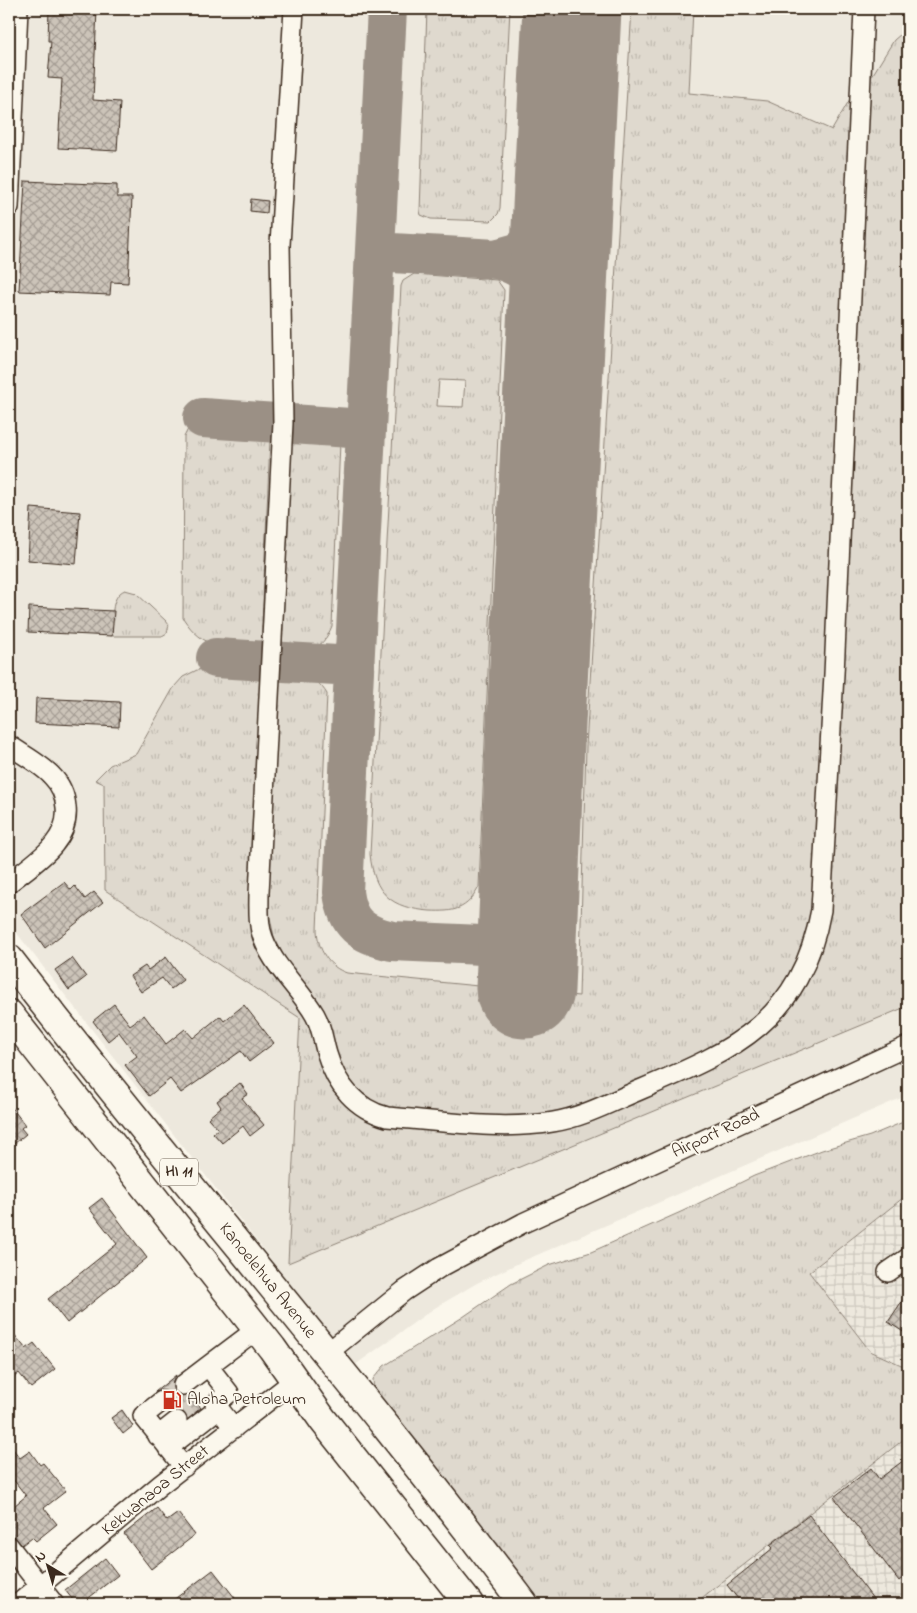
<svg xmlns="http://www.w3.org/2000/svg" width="917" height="1613" font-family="'Indie Flower',sans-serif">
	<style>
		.built { fill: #ede8dd }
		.industrial { fill: url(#industrial-grid) }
		.grass { fill: url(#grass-tufts); stroke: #8d8276; fill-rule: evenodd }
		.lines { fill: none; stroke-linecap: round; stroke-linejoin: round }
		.taxiway { stroke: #9b9085; stroke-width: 40 }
		.runway { stroke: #9b9085; stroke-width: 99 }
		.building { fill: url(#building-cross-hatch); stroke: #3b2a1e }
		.minor-tunnel { stroke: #d5cec3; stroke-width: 19; stroke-dasharray: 19 9; stroke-linecap: butt }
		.minor-casing { stroke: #3b2a1e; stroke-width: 22 }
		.highway-casing { stroke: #3b2a1e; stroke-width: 31 }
		.minor { stroke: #fbf7ec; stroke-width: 19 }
		.highway { stroke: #fbf7ec; stroke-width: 28 }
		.labels { text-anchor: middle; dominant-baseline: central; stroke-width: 4; stroke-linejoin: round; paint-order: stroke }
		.shield { fill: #fbf7ec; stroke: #75685c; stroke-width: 1 }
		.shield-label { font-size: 16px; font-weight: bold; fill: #3b2a1e }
		.street-label { font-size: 18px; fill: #3b2a1e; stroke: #fbf7ec }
		.poi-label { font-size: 18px; fill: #3b2a1e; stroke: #fbf7ec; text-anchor: start }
	</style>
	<defs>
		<pattern id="industrial-grid" width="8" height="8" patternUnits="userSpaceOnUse" patternTransform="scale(1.25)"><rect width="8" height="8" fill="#ede8dd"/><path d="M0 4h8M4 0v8" fill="none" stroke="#ccc7bd"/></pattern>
		<pattern id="grass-tufts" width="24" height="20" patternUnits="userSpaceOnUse" patternTransform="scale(1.25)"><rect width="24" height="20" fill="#dfd9ce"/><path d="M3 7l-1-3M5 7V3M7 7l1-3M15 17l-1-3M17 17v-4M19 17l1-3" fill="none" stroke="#c0bab0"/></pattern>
		<pattern id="building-cross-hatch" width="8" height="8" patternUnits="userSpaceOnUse" patternTransform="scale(1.25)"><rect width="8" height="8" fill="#ccc4b9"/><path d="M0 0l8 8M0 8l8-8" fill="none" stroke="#a79f96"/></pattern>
	</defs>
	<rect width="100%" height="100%" fill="#fbf7ec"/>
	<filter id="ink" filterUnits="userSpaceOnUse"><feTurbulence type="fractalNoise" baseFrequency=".02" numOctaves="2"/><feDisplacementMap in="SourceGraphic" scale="10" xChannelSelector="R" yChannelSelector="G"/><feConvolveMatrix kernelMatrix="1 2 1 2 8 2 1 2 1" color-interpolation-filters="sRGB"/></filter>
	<g filter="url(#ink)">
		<path class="built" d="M9 9H908V1095L523 1261 477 1283 433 1309 355 1365 311 1311 9 923Z"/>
		<path class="industrial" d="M908 1194V1368L870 1351 809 1272Z
			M908 1436V1604H694Z"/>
		<path class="grass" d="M427 9H510L500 208 498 214 491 221 431 219 421 215 420 211Z
			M632 9H693L689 93 767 101 832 130 854 92 870 79 894 40 908 28V1006L288 1263 300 1018 105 890 104 784 95 780 110 765 136 754 174 687 183 677 197 670 211 668 261 672 251 896 344 1101 516 1134 621 1105 563 1110 546 1114 492 1116 397 1109 380 1105 367 1099 357 1090 342 1068 324 1012 285 958 274 937 268 908V890L278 670C299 672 315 674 327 694L317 930C318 949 328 967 347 973L579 996 586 746Z
			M414 274 497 280 504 290 479 887C467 910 454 912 430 911 391 908 374 894 370 854L401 286 403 281ZM439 380 465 381 463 407 437 406Z
			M189 427 270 439 261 651C227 650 203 649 183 618L184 437Z
			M290 437 336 440 340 443 332 626C321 653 308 652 282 651Z
			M125 590 136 593 166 621 169 625 167 633 162 636H112C113 622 109 596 125 590Z
			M908 1120V1194L809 1272 870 1351 908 1368V1436L694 1604H537L374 1393 373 1379 384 1366 463 1317 511 1284 549 1265 591 1252 683 1211 754 1176 822 1150 870 1136Z"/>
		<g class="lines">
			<path class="taxiway" d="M387 9 343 892C347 924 361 934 392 941L527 947
				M375 252 496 259 517 253 537 241 552 220 564 177
				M496 259C538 270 549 293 556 333
				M203 418 365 429
				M216 658 354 666"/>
			<path class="runway" d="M525 989 535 744 572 9"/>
		</g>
		<path class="building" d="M49 9H97L93 100 120 102 117 151 58 148 62 79 48 78 51 41H48Z
			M25 181 117 185V197H132L128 283 111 282 110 295 19 291Z
			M251 199 268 201 267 213 250 211Z
			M31 508 80 512 76 564 28 560Z
			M29 607 114 611 112 636 28 632Z
			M36 698 120 702 119 727 35 723Z
			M64 882 71 890 75 886 85 899 94 892 103 902 45 948 21 914Z
			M166 957 183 980 171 989 162 978 141 992 130 976 145 966 148 970Z
			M72 958 86 977 69 990 55 970Z
			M114 1004 130 1025 144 1015 166 1044 185 1029 193 1038 220 1016 224 1021 244 1005 274 1043 249 1062 241 1051 181 1093 170 1079 149 1096 125 1065 137 1056 119 1032 108 1041 93 1021Z
			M240 1083 248 1094 242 1098 264 1125 250 1136 243 1126 222 1143 213 1133 218 1129 208 1118 221 1107 217 1101Z
			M9 1104 25 1125 21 1128 26 1134 9 1148Z
			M102 1198 147 1258 67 1323 48 1299 117 1244 89 1208Z
			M908 1292V1335L888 1322Z
			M9 1328 26 1349 34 1343 55 1369 31 1388 19 1373 9 1381Z
			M176 1375 172 1386 174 1392 184 1396 190 1394 201 1408 188 1418 182 1411 170 1412 169 1410 173 1400 170 1394 166 1390 155 1392Z
			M122 1410 133 1426 123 1434 111 1418Z
			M9 1444 20 1458 30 1451 40 1465 43 1463 66 1491 44 1508 57 1524 36 1541 32 1537 22 1545 9 1532V1510L26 1496 9 1474Z
			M908 1457V1574L899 1581 834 1497 871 1468 879 1479Z
			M157 1508 167 1521 178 1513 195 1535 151 1569 124 1534Z
			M809 1515 877 1604H742L727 1585 773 1548 770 1545Z
			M105 1558 118 1575 81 1604H76L65 1590Z
			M213 1570 235 1598 228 1604H168Z"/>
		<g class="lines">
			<path class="minor-tunnel" d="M162 1401 183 1385
				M177 1421 199 1405"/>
			<g class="minor-casing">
				<path id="minor" d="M294 9 280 245 283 423 259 893C259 906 258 919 261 931 269 963 299 987 315 1015 322 1027 323 1041 327 1054 336 1085 356 1109 387 1117 439 1121 503 1131 553 1122 584 1117 613 1101 642 1089 735 1050 801 1020 821 910L834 674 864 9
					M9 207 18 9
					M9 745C23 755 41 764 52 776 61 785 65 796 66 807 70 843 33 863 9 883
					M888 1272 908 1258
					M326 1354 404 1291 439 1268 523 1223 908 1046
					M183 1385 208 1366
					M162 1401 143 1416 184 1467
					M234 1428 215 1404 229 1393 208 1366 257 1329
					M158 1436 177 1421
					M168 1448 218 1409
					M9 1546 54 1604
					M18 1604 160 1485 295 1380"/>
			</g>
			<g class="highway-casing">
				<path id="highway" d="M9 959C177 1177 359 1384 524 1604
					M9 1014 272 1348 323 1420 469 1604"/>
			</g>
			<use href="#minor" class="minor"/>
			<use href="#highway" class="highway"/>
		</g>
	</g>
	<defs>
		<g id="fuel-bare" transform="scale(1.5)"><path d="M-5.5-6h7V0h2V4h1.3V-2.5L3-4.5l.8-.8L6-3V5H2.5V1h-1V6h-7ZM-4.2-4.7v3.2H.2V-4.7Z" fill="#c8321e" stroke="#fbf7ec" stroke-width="2.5" paint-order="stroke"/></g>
	</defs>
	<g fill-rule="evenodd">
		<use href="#fuel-bare" x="172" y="1400"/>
	</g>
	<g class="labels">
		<rect class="shield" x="160" y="1158.5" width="38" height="27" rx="4"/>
		<g class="shield-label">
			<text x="179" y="1172">HI 11</text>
		</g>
		<g class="street-label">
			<text transform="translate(716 1134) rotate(-25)">Airport Road</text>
			<text transform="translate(267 1281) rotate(51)">Kanoelehua Avenue</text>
			<text transform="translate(156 1491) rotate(-39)">Kekuanaoa Street</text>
		</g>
		<g class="poi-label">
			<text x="187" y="1400">Aloha Petroleum</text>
		</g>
	</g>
	<rect width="917" height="1613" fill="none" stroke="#fbf7ec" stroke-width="30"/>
	<rect x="15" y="15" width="887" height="1583" fill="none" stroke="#3b2a1e" stroke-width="2" filter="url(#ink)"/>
	<g transform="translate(48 1566) rotate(322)" stroke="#fbf7ec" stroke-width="4" paint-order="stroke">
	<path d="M0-4L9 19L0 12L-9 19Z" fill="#3b2a1e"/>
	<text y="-8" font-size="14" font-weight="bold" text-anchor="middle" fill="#3b2a1e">N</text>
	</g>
</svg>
